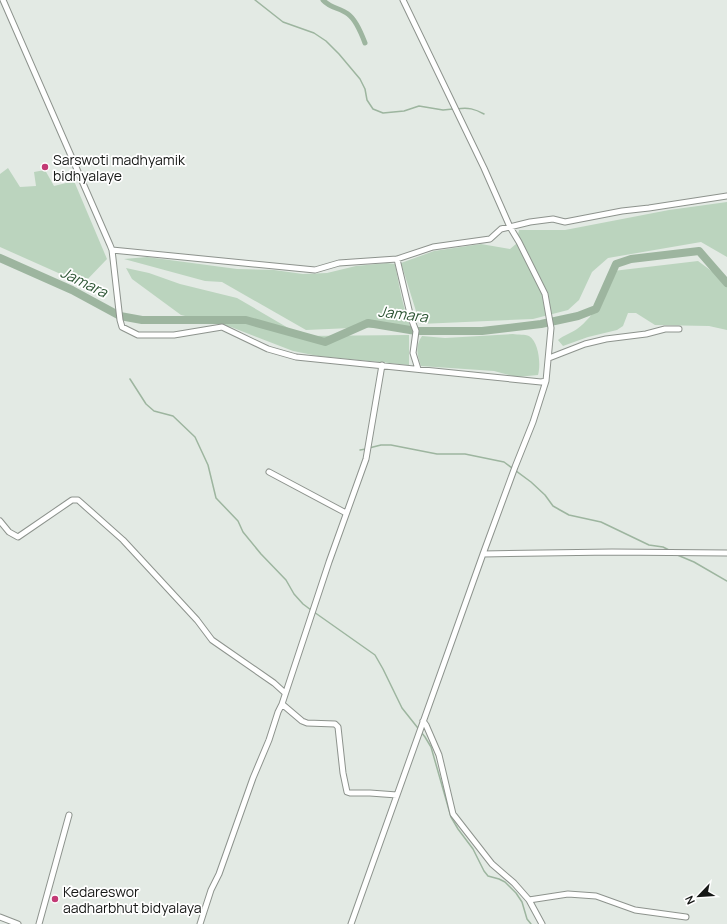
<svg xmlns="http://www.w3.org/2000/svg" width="727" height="924" font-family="Manrope,sans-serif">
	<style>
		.green { fill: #bbd4be }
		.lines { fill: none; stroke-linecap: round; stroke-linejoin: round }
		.stream { stroke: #9db59f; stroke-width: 1.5 }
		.canal { stroke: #9db59f; stroke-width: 5 }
		.river { stroke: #9db59f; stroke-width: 8 }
		.street-casing { stroke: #8d938d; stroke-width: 7 }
		.street { stroke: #fff; stroke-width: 5 }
		.poi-dot { fill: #c33a75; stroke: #fff; stroke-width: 1.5 }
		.labels { text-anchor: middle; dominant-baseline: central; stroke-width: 3.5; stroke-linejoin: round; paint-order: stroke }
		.poi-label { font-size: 14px; fill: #161816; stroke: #fff; text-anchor: start }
		.water-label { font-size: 15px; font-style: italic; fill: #2e5635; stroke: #fff }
	</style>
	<rect width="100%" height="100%" fill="#e3eae4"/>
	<path class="green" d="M8 168 20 187 36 186 34 172 45 170 54 186 74 181 107 259 83 284 0 247V174Z
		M727 202V257L701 242 608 258 592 272 579 300 568 310 533 319 420 324 401 263 434 251 481 244 510 249 516 244 519 230H565L669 210Z
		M147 257 237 269 274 270 303 274 327 273 356 266 387 263 395 264C399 285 403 308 411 328H351L306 330 222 282 205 281 124 259Z
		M698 261 721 278 727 284V330L709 326 655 325 636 313H628L623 326 617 330 588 337 563 346 558 340C564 335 571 333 577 329 595 316 607 292 613 271Z
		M126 268 149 273 180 284 237 298 302 336 409 335V365L318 356 293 351 231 327 181 315 132 279Z
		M513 334C518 335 525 334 529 336 539 342 541 365 538 375L517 377 494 371 421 366C417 355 415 346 422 336L445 338Z"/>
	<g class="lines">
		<path class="stream" d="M255 0 283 22 314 33 326 41 339 54 360 79 365 89 367 100 373 109 383 113 404 111 419 106 443 110 453 109
			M457 109C468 107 475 109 484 114
			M130 379 146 404 154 411 173 416 195 437 208 465 216 498 238 521 243 532 261 554 286 580 294 594 303 604 311 610
			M369 448 381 445H391L437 454H465L504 462 531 482 545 495 553 506 560 510 569 515 601 522 649 545 663 547 669 550
			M360 450 366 449
			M675 554 694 562 727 581
			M314 612 375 655 383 669 402 708 425 737 431 747 451 817 458 829 473 849 484 871 488 876 499 879 505 882 516 893 522 902 527 919 531 924"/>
		<path class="canal" d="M323 0C330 8 340 8 348 14 355 19 362 35 365 43"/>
		<path class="river" d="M0 258 72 290 120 316 142 320H246L325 342 368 323 416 331H482L541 324 578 316 596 309 616 264 631 259 699 251 727 283"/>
		<g class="street-casing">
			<path id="street" d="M3 0 110 245 112 250 120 320 122 327 138 335H174L222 327 268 349 296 357 541 382 546 381 533 422 515 467 483 554 351 924
				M403 0 484 168 510 227 519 242 545 294 551 328 546 381
				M112 250 315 270 339 263 397 259 433 247 490 239 501 229 530 222 553 219 565 222 622 211 649 208 727 196
				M397 259 411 318 416 331 413 353 418 369
				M549 358 585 344 606 339 646 334 665 329H679
				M269 472 346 513
				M0 521 9 532 18 537 72 500H78L123 540 197 620 212 640 274 683 285 693
				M483 554 612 552 727 553
				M282 704 302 721 307 723 335 724 338 727 343 773 347 792 350 793H370L397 795
				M423 721 426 725 439 755 453 814 492 864 514 883 529 900 542 924
				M529 900 568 894 596 896 635 910 686 917
				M0 917 18 924
				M39 924 69 815
				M200 924 211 890 219 874 253 778 269 740 278 712 282 704 329 562 366 459 382 365"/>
		</g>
		<use href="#street" class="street"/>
	</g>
	<g class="poi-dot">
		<circle cx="45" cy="167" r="4"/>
		<circle cx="55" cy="899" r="4"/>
	</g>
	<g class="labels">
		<g class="poi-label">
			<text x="53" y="159">Sarswoti madhyamik<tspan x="53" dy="16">bidhyalaye</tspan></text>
			<text x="63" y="891">Kedareswor<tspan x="63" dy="16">aadharbhut bidyalaya</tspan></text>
		</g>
		<g class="water-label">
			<text transform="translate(84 282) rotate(26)">Jamara</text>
			<text transform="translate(403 314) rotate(7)">Jamara</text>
		</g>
	</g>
	<g transform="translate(699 896) rotate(245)" stroke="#ffffff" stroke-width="3" paint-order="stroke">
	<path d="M0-3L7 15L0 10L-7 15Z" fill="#161816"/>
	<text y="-6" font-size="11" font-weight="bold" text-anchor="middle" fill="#161816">N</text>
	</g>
</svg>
